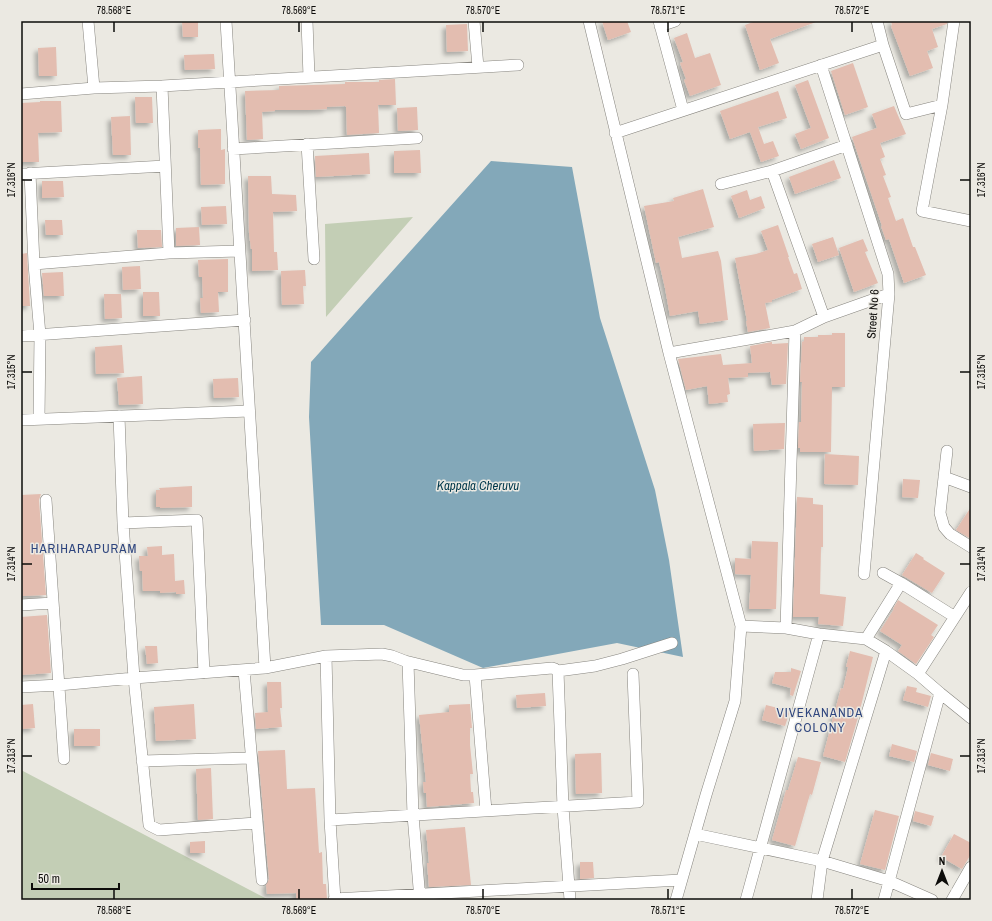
<svg xmlns="http://www.w3.org/2000/svg" width="992" height="921" font-family="'Archivo Narrow',sans-serif">
	<style>
		.green { fill: #c3ceb5 }
		.water { fill: #83a8b9 }
		.building { fill: #e3bdb0; filter: url(#shadow) }
		.lines { fill: none; stroke-linecap: round; stroke-linejoin: round }
		.street-casing { stroke: #87857f; stroke-width: 12 }
		.street { stroke: #fff; stroke-width: 11 }
		.ticks { fill: none; stroke: #0d0c0a; stroke-width: 1.5 }
		.labels { text-anchor: middle; dominant-baseline: central; stroke-width: 3; stroke-linejoin: round; paint-order: stroke }
		.street-label { font-size: 12px; fill: #0d0c0a; stroke: #ebe9e2 }
		.water-label { font-size: 13px; font-style: italic; fill: #01384b; stroke: #ebe9e2 }
		.neighbourhood-label { font-size: 13px; letter-spacing: 1px; fill: #2e457e; stroke: #ebe9e2 }
		.neatline { fill: none; stroke: #0d0c0a; stroke-width: 1.5 }
		.ticks-label { font-size: 10px; text-anchor: middle; fill: #0d0c0a }
	</style>
	<defs>
		<filter id="shadow"><feDropShadow dx="-3.5" dy="3.5" stdDeviation="2" flood-color="#0004"/></filter>
	</defs>
	<rect width="100%" height="100%" fill="#ebe9e2"/>
	<path class="green" d="M413 217 326 317 325 224Z
		M21 770 269 900H21Z"/>
	<path class="water" d="M491 161 572 167 600 318 655 490 669 560 683 657 617 643 483 668 384 625H321L309 417 311 362Z"/>
	<path class="building" d="M182 21H198V37H183Z
		M602 21H627L631 32 608 40Z
		M756 21H816V22L770 39 779 63 760 70 745 25Z
		M891 21H947V24L932 29 938 47 927 51 933 68 910 76 891 26 892 25Z
		M467 24 468 51 447 52 446 25Z
		M687 33 695 58 710 53 721 85 690 96 684 80 686 79 680 63 683 62 674 38Z
		M56 47 57 76H39L38 48Z
		M214 54 215 69 185 70 184 55Z
		M853 63 868 107 845 115 831 71Z
		M395 79 396 105H378L379 133 347 135 346 107 345 106 327 107V109L311 110H275V111L262 112 263 139 247 140 245 91 279 90V86L345 84V82H379V80Z
		M808 80 829 138 801 149 795 134 811 128 795 85Z
		M778 91 787 118 758 127 764 144 773 141 779 156 761 162 750 132 730 139 720 111Z
		M135 97H152L153 123H136Z
		M40 101H61L62 132 38 133 39 162H21V103L40 102Z
		M894 106 906 134 880 143 885 157 880 159 886 175 883 176 891 197 888 198 896 221 903 218 913 247H915L926 275 904 283 889 239 886 240 881 226H882L852 137 877 128 872 114Z
		M417 107 418 130 398 131 397 108Z
		M130 116 131 155H113L111 117Z
		M221 129V150L225 149V184L201 185 200 148H198V130Z
		M420 150 421 173H394V151Z
		M369 153 370 174 316 177 315 156Z
		M834 160 841 178 795 194 789 177Z
		M248 176H271L272 194 296 195 297 211 273 212V213L274 252H277L278 270 252 271V249H251L249 233Z
		M42 181H63L64 197 42 198Z
		M703 189 714 227 678 237 682 258 718 251 721 261 728 320 700 324 698 311 670 316 665 288 659 262 656 263 644 206 674 201 673 198Z
		M747 190 750 200 761 196 765 208 739 218 731 196Z
		M226 206 227 224 202 225 201 207Z
		M45 220H62L63 235H46Z
		M778 225 789 257H788L794 274 797 273 802 289 772 300V302L765 303 770 328 748 332 746 321H747L735 258 756 254 768 250 761 231Z
		M199 227 200 245 176 246V228Z
		M137 230H161L162 247 138 248Z
		M833 237 839 255 818 262 812 244Z
		M863 239 868 251 865 252 878 283 854 292 839 248Z
		M27 253 30 306H21V254Z
		M228 259V292H218L219 312 201 313 200 298H203L202 277H199L198 260Z
		M140 266 141 289 123 290 122 267Z
		M305 270 306 286H303L304 304 282 305 281 271Z
		M63 272 64 296H44L42 273Z
		M143 292H159L160 316H143Z
		M104 294H121L122 318 105 319Z
		M832 333H845V387H832L831 452H800V448H798L799 422H801L802 382H800L802 342 804 341V337H818V335H832Z
		M772 342V344L788 343 786 384 772 385 770 372 748 373V377L728 378 730 394 727 395 728 402 709 404 707 386 686 390 678 359 721 354 723 365 752 363 750 346Z
		M122 345 124 373 96 374 95 347Z
		M142 376 143 404 119 405 117 378Z
		M238 378 239 397 214 398 213 379Z
		M785 423 784 449 754 451 753 424Z
		M825 454 859 456 858 485 824 484Z
		M903 479 920 480 918 498 902 497Z
		M192 486V507L160 508V507H156V490H160L159 488Z
		M41 494 39 500 46 595 23 596 22 574H21V495Z
		M797 497 813 498V504L823 505V547H821L820 594 846 597 843 626 818 624 819 617H793Z
		M971 507V539L956 530Z
		M752 541 778 542 776 609H749L751 575 735 574V558L751 559Z
		M162 546V555L174 554 175 581 184 580 185 594H176V592L160 593V591H143L142 571H140L139 556H148L147 547Z
		M916 553 924 558 923 559 945 573 932 593 902 575Z
		M898 600 938 625 931 635 934 637 916 664 898 651 902 645 880 631 894 609H893Z
		M47 615 51 673 21 675V617Z
		M145 646H157L158 663 147 664Z
		M850 651 873 657 859 714 845 762 823 756 841 688 843 689 848 667H846Z
		M791 668 801 671 793 696 790 695 791 688 772 683 775 672H791Z
		M267 682H281L282 708H280L282 727 256 729 255 713 268 712Z
		M907 686 917 688 916 692 931 696 928 707 903 700Z
		M545 693 546 706 517 708 516 695Z
		M33 704 35 728 23 729 21 705Z
		M194 704 196 739 156 741 154 707Z
		M470 704 472 728H470V745L473 774H470L471 792H473L474 803 427 807 426 793H424L423 782H426L419 715 449 712V705Z
		M766 705 790 711 785 726 762 720Z
		M74 729H100V746H74Z
		M892 744 917 751 914 762 889 756Z
		M285 750 287 789 315 788 319 853 322 852 323 884H326L327 899 296 900V893L267 894 266 885 269 879 258 751Z
		M601 753 602 793 576 794 575 754Z
		M931 753 953 759 950 771 928 765Z
		M798 757 821 762 812 795 810 794 795 846 772 840 786 790H788Z
		M211 768 213 819 198 820 196 769Z
		M875 810 899 816 885 870 860 864Z
		M915 811 934 816 931 826 913 821Z
		M465 827 471 885 429 887 427 863H429L426 830Z
		M954 834 971 843V854L962 869 941 857Z
		M205 841V853H190V842Z
		M580 862H593L594 878 580 879Z"/>
	<g class="lines">
		<g class="street-casing">
			<path id="street" d="M88 21 94 88
				M226 21 265 668
				M307 21 309 77
				M474 21 478 67
				M589 21 669 353 795 331 824 317 889 294
				M659 21 683 110
				M877 21 883 45 906 114 942 105
				M954 21 942 105 922 211 971 221
				M660 26 675 21
				M821 65 888 274 889 294 864 574
				M162 86 169 253
				M21 94 94 88 162 86 518 65
				M615 133 883 45
				M307 144 314 259
				M233 149 417 138
				M772 171 824 317
				M30 173 34 264 40 335 39 419
				M21 174 165 166
				M721 184 772 171 847 145
				M34 264 169 253 239 251
				M21 336 245 320
				M669 353 741 626 786 628 819 634 866 639 886 651 918 674
				M119 416 123 523 134 678 149 825 159 830 256 823
				M21 420 249 411
				M947 451 940 513 944 527 950 534 971 547
				M944 477 971 487
				M46 500 64 759
				M123 523 197 520 204 673
				M883 573 901 583
				M21 605 53 603
				M786 628 795 331
				M866 639 901 583 955 617
				M326 656 382 654 392 656 405 661 463 675H475L552 668 555 669 558 671 595 666 622 659 672 643
				M408 662 413 815 420 900
				M244 670 262 880
				M558 671 563 807 570 900
				M475 675 486 811
				M21 687 59 685 134 678 265 668 326 656 330 820 335 900
				M940 693 971 718
				M142 761 251 758
				M330 820 638 802 633 674
				M695 834 822 861 889 881 932 900
				M334 899 681 880
				M676 900 706 795 735 701 741 626
				M746 900 819 634
				M817 900 822 861 886 651
				M884 900 940 693 918 674 971 592
				M952 900 971 867"/>
		</g>
		<use href="#street" class="street"/>
	</g>
	<path class="ticks" d="M114 22V32M299 22V32M483 22V32M668 22V32M852 22V32M22 180H32M960 180H970M22 372H32M960 372H970M22 564H32M960 564H970M22 756H32M960 756H970M114 889V899M299 889V899M483 889V899M668 889V899M852 889V899"/>
	<g class="labels">
		<g class="street-label">
			<text transform="translate(873 314) rotate(-86)">Street No 6</text>
		</g>
		<g class="water-label">
			<text x="478" y="485">Kappala Cheruvu</text>
		</g>
		<g class="neighbourhood-label">
			<text x="84" y="548">HARIHARAPURAM</text>
			<text x="820" y="712">VIVEKANANDA<tspan x="820" dy="15">COLONY</tspan></text>
		</g>
	</g>
	<rect width="992" height="921" fill="none" stroke="#ebe9e2" stroke-width="44"/>
	<g transform="translate(942 871)" stroke="#ebe9e2" stroke-width="3" paint-order="stroke">
	<path d="M0-3L7 15L0 10L-7 15Z" fill="#0d0c0a"/>
	<text y="-6" font-size="11" font-weight="bold" text-anchor="middle" fill="#0d0c0a">N</text>
	</g>
	<path d="M32 883v6h87v-6" fill="none" stroke="#0d0c0a" stroke-width="2"/>
	<text x="38" y="883" font-size="12" fill="#0d0c0a" stroke="#ebe9e2" stroke-width="3" paint-order="stroke">50 m</text>
	<rect x="22" y="22" width="948" height="877" class="neatline"/>
	<g class="ticks-label">
		<text x="114" y="14">78.568°E</text>
		<text x="299" y="14">78.569°E</text>
		<text x="483" y="14">78.570°E</text>
		<text x="668" y="14">78.571°E</text>
		<text x="852" y="14">78.572°E</text>
		<text transform="translate(11 180) rotate(-90)" y="4">17.316°N</text>
		<text transform="translate(981 180) rotate(-90)" y="4">17.316°N</text>
		<text transform="translate(11 372) rotate(-90)" y="4">17.315°N</text>
		<text transform="translate(981 372) rotate(-90)" y="4">17.315°N</text>
		<text transform="translate(11 564) rotate(-90)" y="4">17.314°N</text>
		<text transform="translate(981 564) rotate(-90)" y="4">17.314°N</text>
		<text transform="translate(11 756) rotate(-90)" y="4">17.313°N</text>
		<text transform="translate(981 756) rotate(-90)" y="4">17.313°N</text>
		<text x="114" y="914">78.568°E</text>
		<text x="299" y="914">78.569°E</text>
		<text x="483" y="914">78.570°E</text>
		<text x="668" y="914">78.571°E</text>
		<text x="852" y="914">78.572°E</text>
	</g>
</svg>
